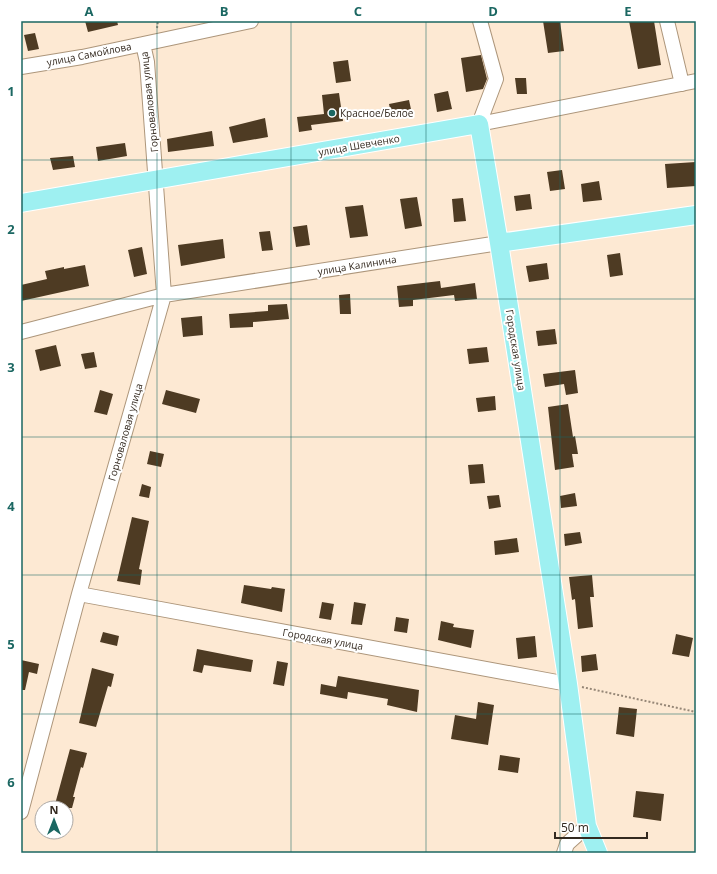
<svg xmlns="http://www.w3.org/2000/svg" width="717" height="874" font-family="'Open Sans',sans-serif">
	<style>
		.building { fill: #4e3b23 }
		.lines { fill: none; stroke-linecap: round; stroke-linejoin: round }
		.minor-casing { stroke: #ad967b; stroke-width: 16 }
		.major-casing { stroke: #fff; stroke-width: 20 }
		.path { stroke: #958676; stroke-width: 2; stroke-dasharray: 2 2; stroke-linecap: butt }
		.minor { stroke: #fff; stroke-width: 14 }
		.major { stroke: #9ef0f1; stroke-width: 18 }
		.grid { fill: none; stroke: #1b6762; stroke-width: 1; stroke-opacity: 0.55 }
		.poi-dot { fill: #1b6762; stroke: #fff; stroke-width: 1.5 }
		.labels { text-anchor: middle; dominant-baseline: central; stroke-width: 4; stroke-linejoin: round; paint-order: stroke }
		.street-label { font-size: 10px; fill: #33291f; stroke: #fff }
		.poi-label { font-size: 10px; fill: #33291f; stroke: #fff; text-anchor: start }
		.neatline { fill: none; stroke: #1b6762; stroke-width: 1.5 }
		.grid-label { font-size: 13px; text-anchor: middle; font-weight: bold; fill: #1b6762 }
	</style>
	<rect width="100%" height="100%" fill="#fde9d3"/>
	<path class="building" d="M85 21H117L118 25 88 32Z
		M543 21H560L564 51 548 53Z
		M629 21H654L661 65 638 69Z
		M35 33 39 49 28 51 24 35Z
		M481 55 487 79 483 89 466 92 461 58Z
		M348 60 351 81 336 83 333 62Z
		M515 78H526L527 94H517Z
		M448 91 452 109 437 112 434 94Z
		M339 93 343 121 311 125 312 130 299 132 297 117 324 114 322 95Z
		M409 100 412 114 392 118 389 104Z
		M265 118 268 137 233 143 229 127Z
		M212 131 214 146 168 152 167 139Z
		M125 143 127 156 98 161 96 147Z
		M73 156 75 167 53 170 50 158Z
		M696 162V186L667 188 665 164Z
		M562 170 565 189 550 191 547 172Z
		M599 181 602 200 583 202 581 184Z
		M530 194 532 209 516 211 514 196Z
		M417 197 422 226 405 229 400 199Z
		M463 198 466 221 454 222 452 199Z
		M363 205 368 236 350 238 345 207Z
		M307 225 310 245 296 247 293 227Z
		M270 231 273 250 262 251 259 232Z
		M223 239 225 258 181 266 178 245Z
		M142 247 147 274 134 277 128 250Z
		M620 253 623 275 610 277 607 255Z
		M547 263 549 279 529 282 526 266Z
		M85 265 89 286 21 301V285L47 279 45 271 64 267V269Z
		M440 281 441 288 475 283 477 299 455 301 454 295 413 300V306L399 307 397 286Z
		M350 294 351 314H340L339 295Z
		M287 304 289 319 253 322V327L230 328 229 314 268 311V305Z
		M202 316 203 335 183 337 181 318Z
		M555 329 557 344 538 346 536 331Z
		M56 345 61 366 40 371 35 350Z
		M487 347 489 362 469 364 467 349Z
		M94 352 97 367 85 369 81 354Z
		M575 370 578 393 566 395 564 384 545 387 543 374Z
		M100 390 113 394 107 415 94 412Z
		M166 390 200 399 196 413 162 404Z
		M495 396 496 410 478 412 476 398Z
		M568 404 573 437 575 436 578 454H572L574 467 555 470 548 407Z
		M150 451 164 454 161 467 147 464Z
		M483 464 485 483 470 484 468 465Z
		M142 484 151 487 149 498 139 496Z
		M575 493 577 506 561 508 560 496Z
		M499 495 501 507 489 509 487 496Z
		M132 517 149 521 139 569 142 570 140 585 117 581Z
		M580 532 582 543 565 546 564 534Z
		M517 538 519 552 495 555 494 541Z
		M592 575 594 597H590L593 627 578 629 575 599 572 600 569 577Z
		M244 585 271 589 272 587 285 589 282 612 241 603Z
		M322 602 334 604 331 620 319 618Z
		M354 602 366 604 362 625 351 624Z
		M396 617 409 619 407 633 394 631Z
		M441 621 454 624 453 627 474 630 471 648 438 640Z
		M103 632 119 636 117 646 100 642Z
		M676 634 693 638 689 657 672 654Z
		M535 636 537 657 518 659 516 638Z
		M197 649 253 660 251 672 204 665 202 673 193 671Z
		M596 654 598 670 582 672 581 656Z
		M21 660 39 664 37 674 29 672 25 690H21Z
		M277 661 288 663 284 686 273 684Z
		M92 668 114 674 111 687 108 686 96 727 79 723Z
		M338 676 419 690 417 712 387 705 388 699 348 692 347 699 320 694 321 684 336 687Z
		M478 702 494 705 488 745 451 739 455 715 476 719Z
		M619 707 637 709 634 737 616 734Z
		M70 749 87 753 83 768 81 767 73 797H75L72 808H54Z
		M500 755 520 758 518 773 498 770Z
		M636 791 664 794 661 821 633 817Z"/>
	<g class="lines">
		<g class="minor-casing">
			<path id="minor" d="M667 21 682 84
				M21 67 82 57 251 21
				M479 124 696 81
				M479 124 496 79 480 21
				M21 332 164 295 499 243
				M79 594 568 684
				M21 812 79 594 164 295 147 62 143 44
				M564 853 567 844 587 826"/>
		</g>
		<g class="major-casing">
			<path id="major" d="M21 203 479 124 499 243 568 684 587 826 598 853
				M499 243 696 215"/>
		</g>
		<path class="path" d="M157 28 158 21
			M582 687 696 712"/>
		<use href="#minor" class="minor"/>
		<use href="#major" class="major"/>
	</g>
	<path class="grid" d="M157 21V853M291 21V853M426 21V853M560 21V853M21 160H696M21 299H696M21 437H696M21 575H696M21 714H696"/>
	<circle class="poi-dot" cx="332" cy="113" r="4"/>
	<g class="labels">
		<g class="street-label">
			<text transform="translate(89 54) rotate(-11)">улица Самойлова</text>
			<text transform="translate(149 102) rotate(-96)">Горноваловая улица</text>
			<text transform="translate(359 145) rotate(-10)">улица Шевченко</text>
			<text transform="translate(357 265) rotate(-9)">улица Калинина</text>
			<text transform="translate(516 350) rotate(81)">Городская улица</text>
			<text transform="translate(125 432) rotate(-74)">Горноваловая улица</text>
			<text transform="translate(323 639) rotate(10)">Городская улица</text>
		</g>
		<g class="poi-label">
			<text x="340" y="113">Красное/Белое</text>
		</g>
	</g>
	<rect width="717" height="874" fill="none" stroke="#ffffff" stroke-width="44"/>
	<g transform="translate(54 820)"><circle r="19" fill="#ffffff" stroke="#ada9a5"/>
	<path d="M0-3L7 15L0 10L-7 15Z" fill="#1b6762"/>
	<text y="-6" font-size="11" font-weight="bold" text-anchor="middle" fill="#33291f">N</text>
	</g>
	<path d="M555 832v6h92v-6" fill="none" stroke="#33291f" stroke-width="2"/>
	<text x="561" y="832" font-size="12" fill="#33291f" stroke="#ffffff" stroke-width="3" paint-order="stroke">50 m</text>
	<rect x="22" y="22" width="673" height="830" class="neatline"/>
	<g class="grid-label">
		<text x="89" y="16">A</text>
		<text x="224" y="16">B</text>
		<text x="358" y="16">C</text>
		<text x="493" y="16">D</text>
		<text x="628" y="16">E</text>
		<text x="11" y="96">1</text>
		<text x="11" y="234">2</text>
		<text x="11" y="372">3</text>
		<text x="11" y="511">4</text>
		<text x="11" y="649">5</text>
		<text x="11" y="787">6</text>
	</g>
</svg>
